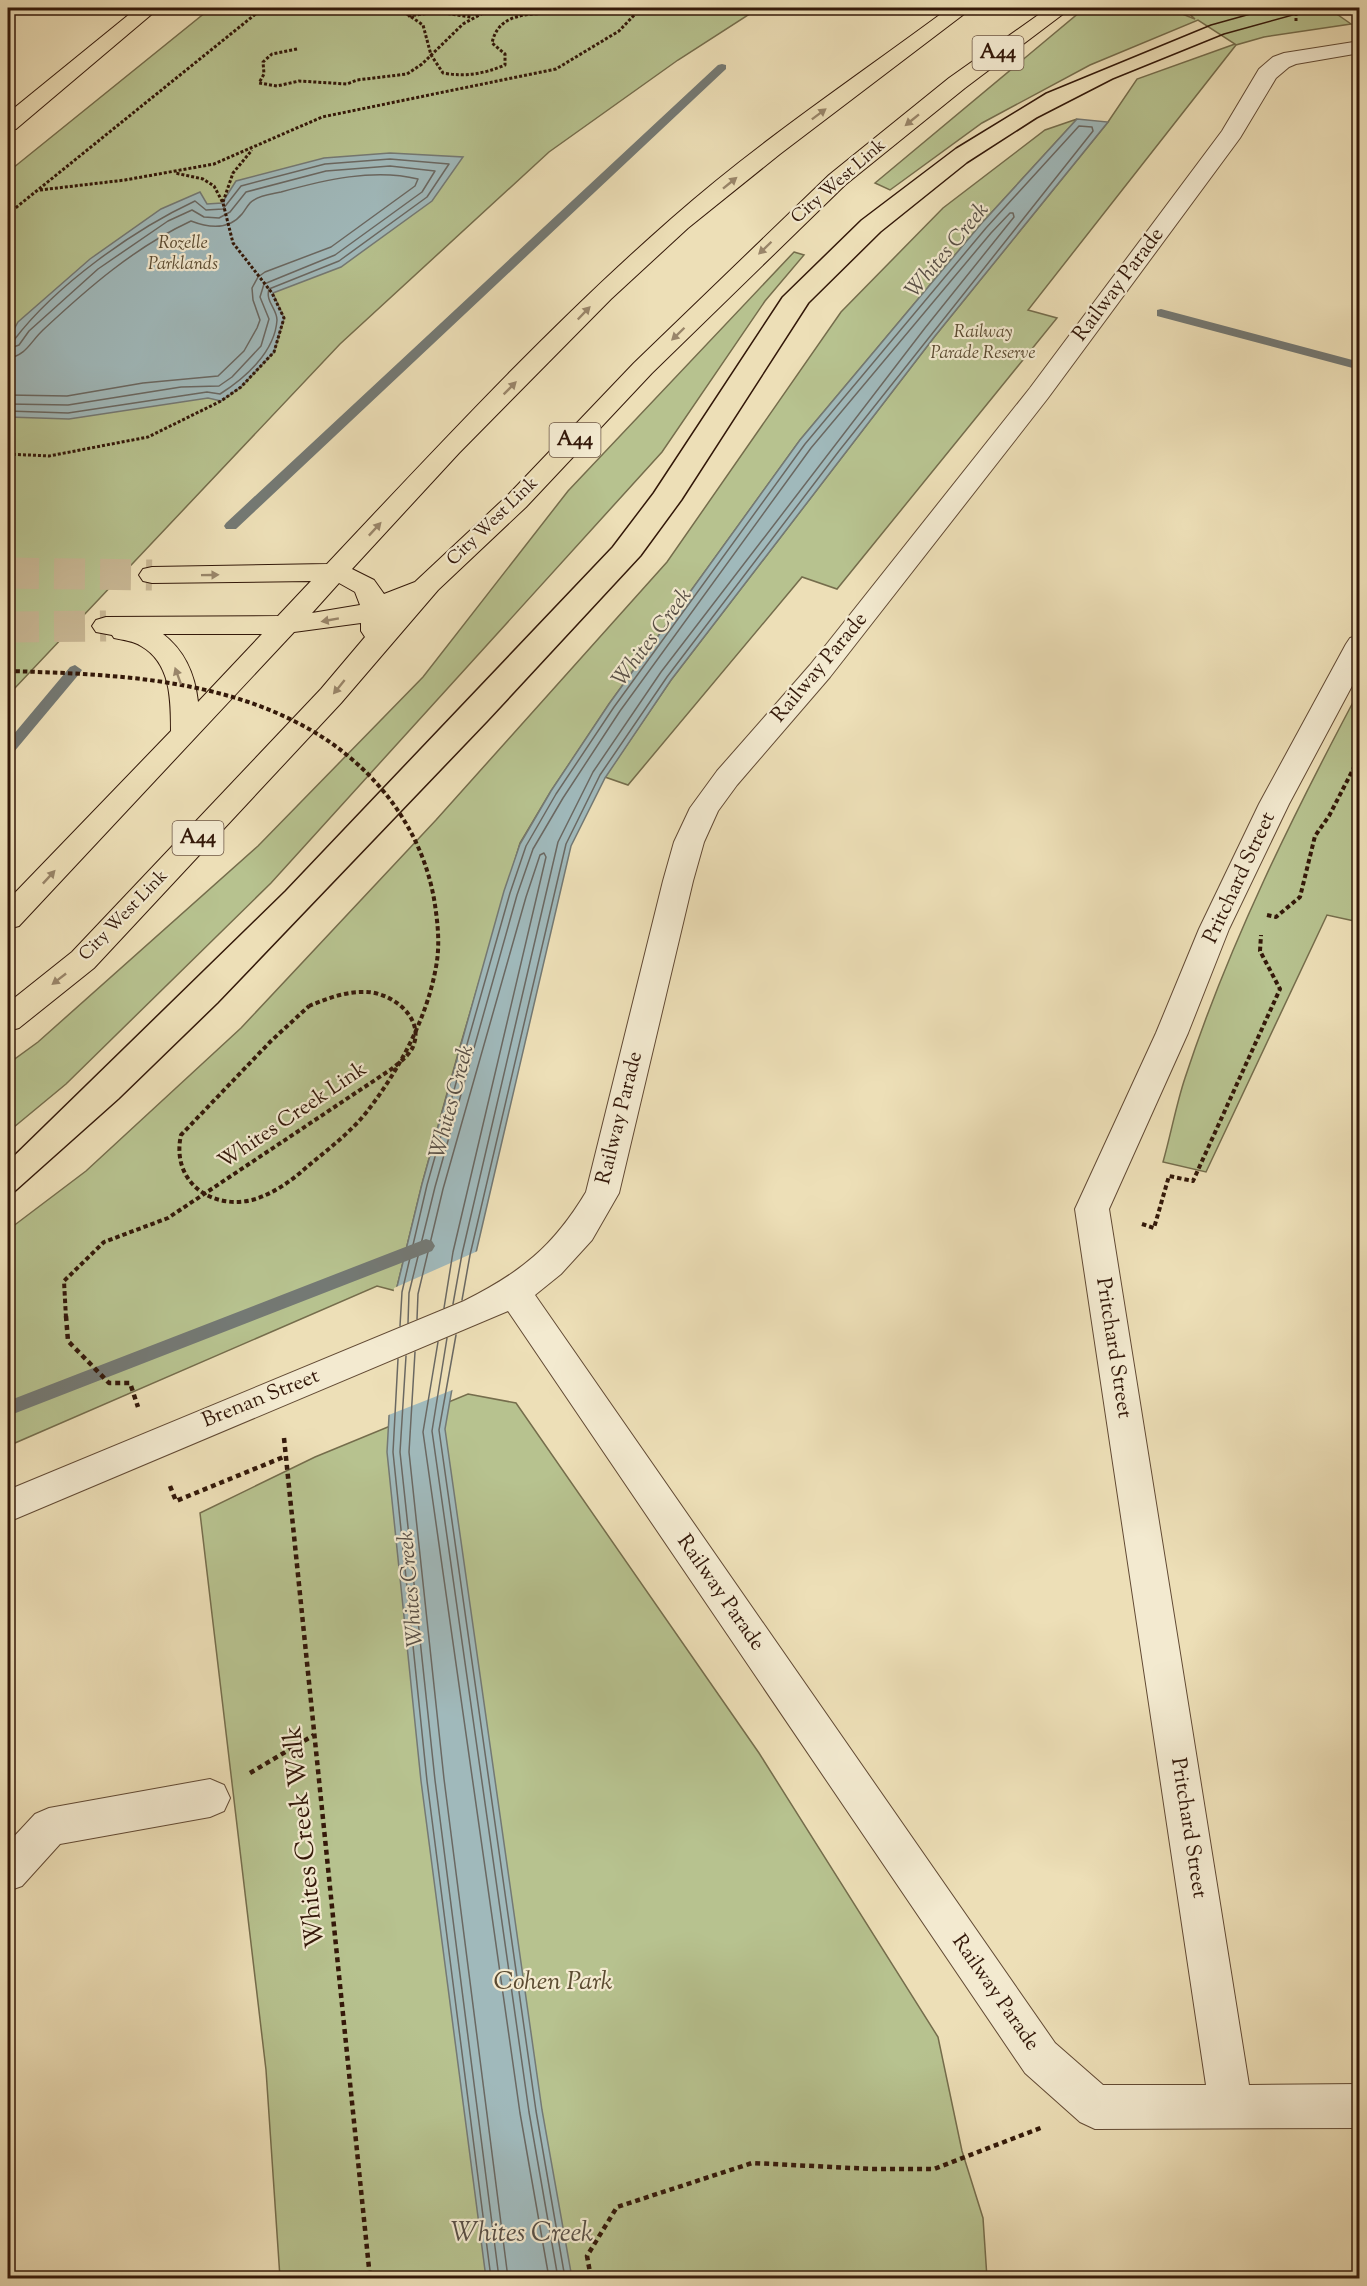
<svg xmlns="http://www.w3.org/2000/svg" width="1367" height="2286" font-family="'Sorts Mill Goudy',serif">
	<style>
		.green { fill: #b7c28f; stroke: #756d4c; stroke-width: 1.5 }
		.water { fill: #a0b9bb; stroke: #747974; stroke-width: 1.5 }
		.pier { fill: #eddfb7 }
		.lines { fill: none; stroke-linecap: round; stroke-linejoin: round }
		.shore { stroke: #6a6862; stroke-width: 1.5 }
		.stream { fill: #747974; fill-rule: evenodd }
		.highway-tunnel-far1 { stroke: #c8b794; stroke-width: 23; stroke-dasharray: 23 12; stroke-linecap: butt }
		.highway-tunnel { stroke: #c8b794; stroke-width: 31; stroke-dasharray: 31 15; stroke-linecap: butt }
		.minor-casing { stroke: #624a34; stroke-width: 2 }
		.major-casing { stroke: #331809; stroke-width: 2 }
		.highway-casing { stroke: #331809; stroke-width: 2 }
		.path-far2 { stroke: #331809; stroke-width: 3; stroke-dasharray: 3 2; stroke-linecap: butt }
		.path-far1 { stroke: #331809; stroke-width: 4; stroke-dasharray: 4.5 3; stroke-linecap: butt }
		.path { stroke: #331809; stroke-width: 4.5; stroke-dasharray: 5 4; stroke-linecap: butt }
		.minor { fill: #f3ead0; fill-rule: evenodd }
		.major { fill: #eddfb7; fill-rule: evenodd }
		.highway { fill: #eddfb7; fill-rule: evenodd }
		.tram { stroke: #331809; stroke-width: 1.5 }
		.path-bridge { stroke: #331809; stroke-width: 4; stroke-dasharray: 4.5 3; stroke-linecap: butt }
		.oneway { fill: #998569 }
		.labels { text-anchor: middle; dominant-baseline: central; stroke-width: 4.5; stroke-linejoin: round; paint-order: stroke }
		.far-street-label { font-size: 18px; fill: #331809; stroke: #f3ead0 }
		.far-park-label { font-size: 18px; font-style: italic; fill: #5b4b31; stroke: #f3ead0 }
		.shield { fill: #f3ead0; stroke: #6d5745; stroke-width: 1.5 }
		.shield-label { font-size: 20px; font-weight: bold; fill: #331809 }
		.street-label { font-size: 21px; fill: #331809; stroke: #f3ead0 }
		.water-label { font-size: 22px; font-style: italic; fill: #595047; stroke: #f3ead0 }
		.near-street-label { font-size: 26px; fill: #331809; stroke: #f3ead0 }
		.near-park-label { font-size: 26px; font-style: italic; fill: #5b4b31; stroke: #f3ead0 }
		.near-water-label { font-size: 27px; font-style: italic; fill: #595047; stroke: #f3ead0 }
	</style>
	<rect width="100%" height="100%" fill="#eddfb7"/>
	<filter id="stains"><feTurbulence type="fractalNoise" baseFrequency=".00333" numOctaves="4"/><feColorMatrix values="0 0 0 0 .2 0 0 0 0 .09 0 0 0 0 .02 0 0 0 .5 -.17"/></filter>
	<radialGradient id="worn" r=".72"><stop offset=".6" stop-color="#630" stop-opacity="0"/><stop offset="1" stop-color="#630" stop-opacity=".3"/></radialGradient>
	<path class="green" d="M211 8H759L678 60 549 152 340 344 14 689 8 688V172Z
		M1090 8H1167L1195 19 1183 8H1328L1351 24 1264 37 1236 45 1028 310 1057 318 837 589 802 577 628 785 605 777 671 680 935 336 1108 122 1137 79 1235 44 1198 20 1090 65 982 123 890 190 875 183 1080 12Z
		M1077 119 981 224 800 440 609 704 551 791 520 843 459 1050 422 1184 396 1291 377 1286 8 1446V1230L86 1171 241 1028 436 820 667 562 841 312 943 208 1045 130Z
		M794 252 804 255 765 301 662 452 271 883 66 1084 8 1132V1064L38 1042 258 846 423 677 568 491Z
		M1359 691V922L1327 915 1206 1172 1163 1162C1171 1134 1176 1105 1185 1078 1229 944 1293 815 1359 691Z
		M468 1394 516 1403 759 1753 938 2037 962 2151 983 2218 987 2278H280L266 2070 200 1513 315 1457Z"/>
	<path class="water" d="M1077 119 1108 122 935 336 671 680 605 778 571 846 475 1257 445 1429 542 2110 572 2278H486L421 1781 387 1452 396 1291 422 1184 504 891 520 844 551 791 609 704 800 440 981 224Z
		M390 153 463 157 432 201 341 267 273 293 284 318 274 352 241 387 221 401 208 398 69 419 8 417V340L18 322 90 259 161 209 200 192 207 204 222 203 236 181 324 158Z"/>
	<path class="pier" d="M480 1250 455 1389 386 1416 394 1288Z"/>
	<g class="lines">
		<path class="shore" d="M8 342 14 340C56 285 133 230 195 201L206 210 223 209 241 186 325 164 390 159 449 164 427 197 339 261 269 289C265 301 277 309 277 320 275 352 245 378 220 394L207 392 68 413 8 411
			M8 349 19 345 29 331 98 269 168 221 192 210 204 217 219 218 230 212 246 192 326 171 390 166 435 171 422 192 335 255 264 284 260 297 269 319 261 346 232 377 219 386 181 387 68 405 8 404
			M8 358C26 356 31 341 43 330 88 288 135 247 191 221 209 228 229 230 242 214 246 209 249 202 254 200 261 195 272 194 281 192 324 180 374 168 418 179L415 186 331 247 265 272 258 277 252 288 253 300 260 320 257 328 244 351 218 376 143 383 67 396 8 395
			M417 1319 418 1294 443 1189 526 897 540 855 544 853 546 857 453 1252 444 1308
			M408 1323 409 1293 435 1187 517 895 533 849 563 798 620 711 811 448 991 233 1010 213H1013L1014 217 925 328 661 672 593 772 558 842 462 1254 453 1304
			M400 1326 402 1292 427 1185 510 893 526 846 556 794 614 707 805 444 986 228 1079 126 1092 127 1093 131 839 451 667 677 600 775 566 844 470 1255 462 1300
			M456 1335 439 1430 536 2111 565 2278
			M447 1338 432 1431 529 2112 558 2278
			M438 1342 423 1432 520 2113 549 2278
			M415 1352 409 1452 444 1779 508 2278
			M406 1356 400 1452 435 1780 499 2278
			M398 1359 393 1452 427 1781 491 2278"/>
		<path class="stream" d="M722 64 726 65V69L236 529H226L224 526 226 523 718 65Z
			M1161 309 1360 362V370L1157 316V310Z
			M75 665 82 670 80 673 13 753 8 755V741L70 667Z
			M426 1239 432 1241 435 1246 432 1251 8 1416V1401Z"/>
		<path class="highway-tunnel-far1" d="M8 573H21"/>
		<path class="highway-tunnel" d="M8 573 152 575
			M8 627 106 626"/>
		<g class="minor-casing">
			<path id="minor" d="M1360 41V53L1296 64 1289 67 1276 78 1240 138 1048 398 830 677 737 785 718 811 704 842 693 881 619 1193 592 1240 561 1274 535 1295 1055 2043 1103 2085H1206L1075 1209 1156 1033 1199 929 1259 804 1346 644 1350 638 1360 635V671L1289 804 1229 929 1188 1033 1109 1209 1249 2085 1360 2084V2128L1095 2129 1080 2122 1025 2073 508 1311 8 1522V1490L464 1301C520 1273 553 1247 586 1192L663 881 674 842 690 808 717 771 810 665 1030 388 1222 131 1259 69 1273 57 1284 53Z
				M210 1779 224 1785 230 1798 224 1811 210 1817 60 1844 22 1886 8 1891V1843L35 1814 49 1808Z"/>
		</g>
		<g class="major-casing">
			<path id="major" d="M137 8H159L16 129 8 130V113Z"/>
		</g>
		<g class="highway-casing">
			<path id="highway" d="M949 8H972L780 154 688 228 611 299 459 453 352 569 374 580 384 594 415 582 508 495 634 363 829 175 949 78 1048 8H1071L965 88 845 185 652 373 526 507 438 590 341 703 94 968 19 1028 8 1031V1003L72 952 321 689 365 637 361 631V623L294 632 19 926 8 929V900L171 731C171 700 171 663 141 646 134 641 123 640 114 638L112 635 96 632 92 626 96 620 106 617 278 616 311 581 152 583 143 581 139 575 143 569 152 567 327 564C438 446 549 326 671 219 758 142 856 77 949 8ZM339 583 355 592 360 605 312 613ZM163 634H262L198 702C195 674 185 651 163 634Z"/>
		</g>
		<path class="path-far2" d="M292 8H305
			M388 8 404 12 423 25 431 55 443 73C466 77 483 74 505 65V54L492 43C501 1 554 20 585 8
			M1296 8V21
			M408 16 438 12 471 17
			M297 49 272 54 263 62 264 74 259 83 277 86 299 81 347 84 357 80 407 74 422 64 463 24 492 8
			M40 190 125 180 214 164 322 117 556 69 619 31 641 8
			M223 202 233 173 252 150
			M8 214 263 8
			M8 454 49 456 148 437 221 401 241 387 274 352 284 318 272 293 233 243 223 203 214 186 203 179 175 173"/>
		<path class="path-far1" d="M1267 915 1276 917 1300 897 1315 836 1329 816 1360 756
			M1142 1224 1154 1228 1169 1176 1193 1181 1280 989 1260 951 1261 935
			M66 1318 64 1281 104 1242 168 1218 393 1068C401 1061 411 1054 414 1044 423 1016 391 993 367 992 347 991 328 998 309 1006"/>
		<path class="path" d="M66 1316 68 1341 109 1383H130L138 1407
			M284 1438 370 2278
			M170 1486 176 1501 286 1456
			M250 1773 314 1735
			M591 2278 587 2256 617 2207 752 2163 872 2169H934L1043 2127"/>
		<use href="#minor" class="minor"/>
		<use href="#major" class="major"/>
		<use href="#highway" class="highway"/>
		<path class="tram" d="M8 1161 285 891 612 547 653 493 782 297 861 220 956 148 1046 93 1211 25 1272 8
			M8 1198 119 1099 218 1003 488 721 641 556 682 500 809 303 881 232 967 163 1037 118 1113 79 1224 34 1318 8"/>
		<path class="path-bridge" d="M8 671C104 674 206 677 294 721 367 757 423 824 435 905 438 925 440 946 436 967 427 1018 400 1068 369 1109 350 1134 324 1152 301 1172 287 1184 270 1195 252 1200 209 1210 171 1180 181 1135L271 1041 309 1006"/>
	</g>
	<defs><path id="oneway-solid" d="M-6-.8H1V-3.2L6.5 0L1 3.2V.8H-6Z" transform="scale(1.5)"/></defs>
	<g class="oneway">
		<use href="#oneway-solid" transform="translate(819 114) rotate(-37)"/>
		<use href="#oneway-solid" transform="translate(912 120) rotate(141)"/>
		<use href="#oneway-solid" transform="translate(730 183) rotate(-39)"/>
		<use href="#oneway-solid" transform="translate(765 248) rotate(136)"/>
		<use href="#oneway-solid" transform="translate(584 313) rotate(-46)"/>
		<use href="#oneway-solid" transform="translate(678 334) rotate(136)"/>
		<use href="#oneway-solid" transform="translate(510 388) rotate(-45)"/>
		<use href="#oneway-solid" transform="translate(375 529) rotate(-47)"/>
		<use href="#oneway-solid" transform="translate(210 575) rotate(-1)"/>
		<use href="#oneway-solid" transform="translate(330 620) rotate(170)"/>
		<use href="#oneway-solid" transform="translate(178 676) rotate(-110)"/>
		<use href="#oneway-solid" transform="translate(339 687) rotate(129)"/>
		<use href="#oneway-solid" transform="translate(49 877) rotate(-47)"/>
		<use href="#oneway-solid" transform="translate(59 979) rotate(142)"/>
	</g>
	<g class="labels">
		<g class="far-street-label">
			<text transform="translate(839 182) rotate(-41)">City West Link</text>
			<text transform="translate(493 522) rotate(-44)">City West Link</text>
			<text transform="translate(124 916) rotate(-46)">City West Link</text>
		</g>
		<g class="far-park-label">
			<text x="183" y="244">Rozelle<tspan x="183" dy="21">Parklands</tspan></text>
			<text x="983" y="333">Railway<tspan x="983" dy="21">Parade Reserve</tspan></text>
		</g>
		<g class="shield">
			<rect x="972.5" y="36" width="51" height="34" rx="4.5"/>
			<rect x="549.5" y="423" width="51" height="34" rx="4.5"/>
			<rect x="172.5" y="821" width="51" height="34" rx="4.5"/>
		</g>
		<g class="shield-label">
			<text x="998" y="53">A44</text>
			<text x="575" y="440">A44</text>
			<text x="198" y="838">A44</text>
		</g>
		<g class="street-label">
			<text transform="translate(1119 285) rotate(-53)">Railway Parade</text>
			<text transform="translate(820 668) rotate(-50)">Railway Parade</text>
			<text transform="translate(1240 878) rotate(-65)">Pritchard Street</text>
			<text transform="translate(293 1116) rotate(-34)">Whites Creek Link</text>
			<text transform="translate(620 1118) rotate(-76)">Railway Parade</text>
			<text transform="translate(1113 1348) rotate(81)">Pritchard Street</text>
			<text transform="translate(261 1399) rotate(-22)">Brenan Street</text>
			<text transform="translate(720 1593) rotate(55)">Railway Parade</text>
			<text transform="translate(1188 1828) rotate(81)">Pritchard Street</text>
			<text transform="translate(995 1993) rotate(55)">Railway Parade</text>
		</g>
		<g class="water-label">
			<text transform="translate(948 251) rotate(-50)">Whites Creek</text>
			<text transform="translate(653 638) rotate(-53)">Whites Creek</text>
			<text transform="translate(453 1102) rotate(-75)">Whites Creek</text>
			<text transform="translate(412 1589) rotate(-95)">Whites Creek</text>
		</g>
		<g class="near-street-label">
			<text transform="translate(305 1837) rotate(-96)">Whites Creek Walk</text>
		</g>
		<g class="near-park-label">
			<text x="553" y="1982">Cohen Park</text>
		</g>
		<g class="near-water-label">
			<text x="522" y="2234">Whites Creek</text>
		</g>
	</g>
	<rect width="1367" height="2286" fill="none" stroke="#eddfb7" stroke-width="30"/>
	<rect x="9" y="9" width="1349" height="2268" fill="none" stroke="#331809" stroke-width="3"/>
	<rect x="15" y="15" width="1337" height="2256" fill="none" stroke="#331809" stroke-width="1.5"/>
	<rect width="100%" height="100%" filter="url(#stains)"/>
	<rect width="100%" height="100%" fill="url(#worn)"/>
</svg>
